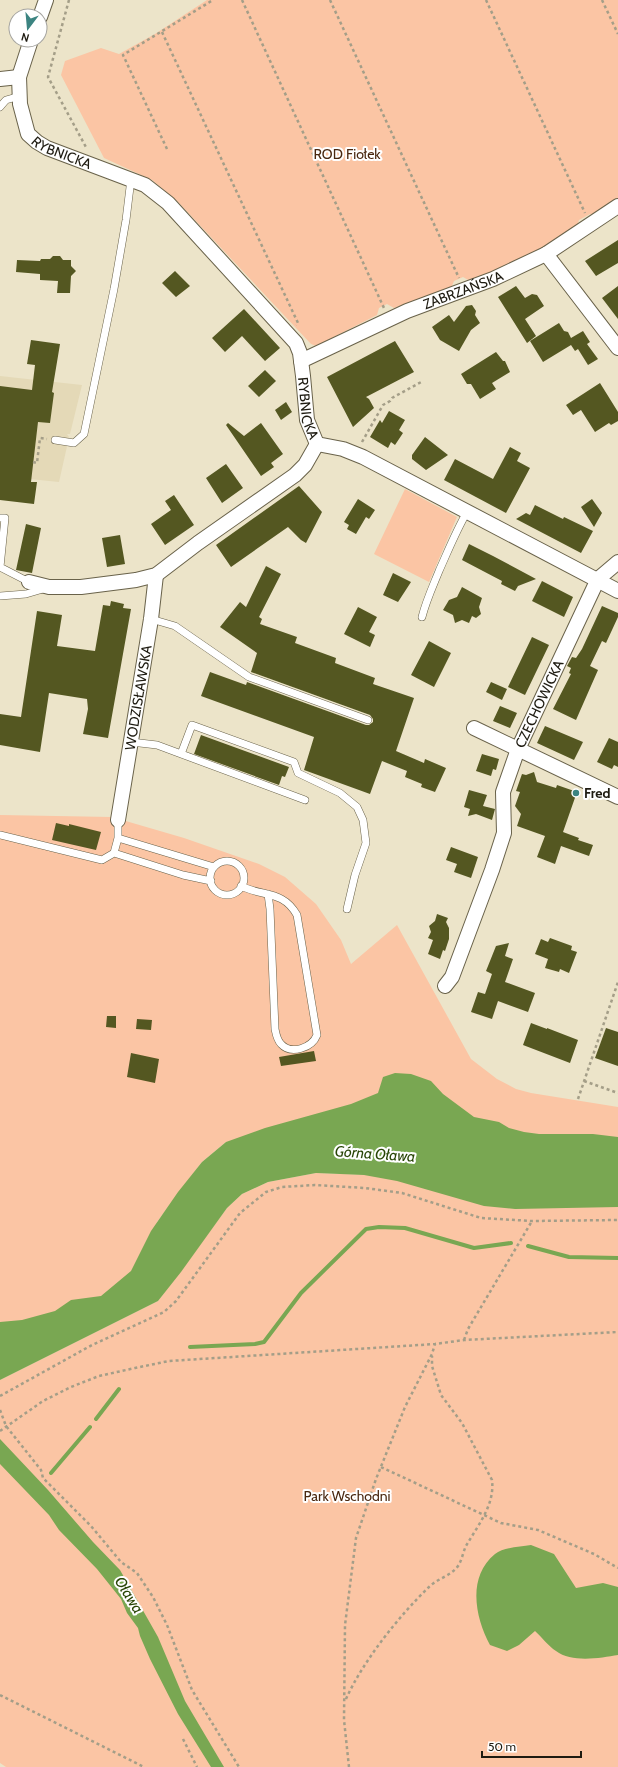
<svg xmlns="http://www.w3.org/2000/svg" width="618" height="1767" font-family="Cabin,sans-serif">
	<style>
		.built { fill: #e4d9b7 }
		.green { fill: #fbc5a4 }
		.water { fill: #79a752 }
		.lines { fill: none; stroke-linecap: round; stroke-linejoin: round }
		.stream { stroke: #79a752; stroke-width: 4 }
		.building { fill: #545721 }
		.service-casing { stroke: #69624a; stroke-width: 8 }
		.minor-casing { stroke: #69624a; stroke-width: 16 }
		.path { stroke: #a49e88; stroke-width: 2.5; stroke-dasharray: 3 3; stroke-linecap: butt }
		.service { stroke: #fff; stroke-width: 7 }
		.minor { stroke: #fff; stroke-width: 14 }
		.poi-dot { fill: #3c8481; stroke: #fff; stroke-width: 1.5 }
		.labels { text-anchor: middle; dominant-baseline: central; stroke-width: 4; stroke-linejoin: round; paint-order: stroke }
		.street-label { font-size: 14px; fill: #1e1b11; stroke: #fff }
		.park-label { font-size: 14px; fill: #49270f; stroke: #fff }
		.poi-label { font-size: 14px; font-weight: bold; fill: #1e1b11; stroke: #fff; text-anchor: start }
		.water-label { font-size: 15px; font-style: italic; fill: #284506; stroke: #fff }
	</style>
	<rect width="100%" height="100%" fill="#ece4c9"/>
	<path class="built" d="M0 376 82 385 70 434H67L69 437 68 442 59 482 0 476Z"/>
	<path class="green" d="M207 0H618V200L596 215 590 214 579 220 577 226 525 259 470 281 463 277 454 281 451 288 394 308 387 304 379 308 377 315 316 346 311 344 178 202 152 180 104 158 61 75 65 61 101 48 119 54 155 34Z
		M405 489 457 517 429 582 374 554Z
		M0 815 112 817 184 838 259 864 285 877 316 904 341 940 351 964 397 925 471 1059 497 1079 516 1089 531 1093 618 1107V1177L226 1142 202 1162 157 1222 166 1259 0 1360Z
		M316 1173 618 1184V1767H6L0 1763V1380L158 1301 227 1208 242 1194 268 1182Z"/>
	<path class="water" d="M395 1073 411 1074 431 1081 443 1094 474 1117 499 1122 509 1128 524 1132 539 1134H593L618 1137V1207L515 1209 484 1206 397 1181 364 1175 316 1173 268 1182 242 1194 227 1208 181 1272 158 1301 0 1380V1322L22 1320 55 1311 71 1300 101 1296 131 1271 151 1231 178 1192 202 1162 226 1142 265 1128 351 1104 378 1093 383 1077Z
		M0 1439 48 1490 93 1542 120 1570 158 1637 185 1701 224 1767H211L178 1714 150 1659 140 1636 138 1628 127 1613 121 1599 97 1569 59 1530 49 1515 0 1464Z
		M531 1545 554 1554 576 1588 603 1583 618 1587V1655C600 1658 572 1663 556 1651 548 1646 542 1637 535 1631L519 1645 507 1651 490 1645C475 1617 467 1577 495 1554 503 1547 520 1547 531 1545Z"/>
	<g class="lines">
		<path class="stream" d="M528 1246 569 1257 618 1258
			M190 1347 255 1344 264 1342 301 1293 366 1229 379 1227 405 1228 474 1248 511 1243
			M96 1419 119 1389
			M51 1473 90 1427"/>
	</g>
	<path class="building" d="M618 240V263L596 276 585 261Z
		M53 256H60L63 260H71V266L76 271 71 276 70 293H57L58 281 40 280V274L16 272 17 260 40 261 41 259H50Z
		M175 271 190 286 176 297 162 283Z
		M516 286 525 298 532 294 537 295 544 306 525 319 536 336 527 343 498 297Z
		M618 286V319L602 298Z
		M472 305 476 311 475 315 480 323 471 330 459 351 440 340 432 327 449 315 454 322 466 306Z
		M244 309 280 348 265 361 242 336 225 352 212 338Z
		M559 323 564 331 568 332 571 338 583 331 590 342 587 344 598 359 588 365 578 349 575 351 571 345 543 362 530 341Z
		M31 340 60 344 52 392 54 393 50 423 38 422 31 482H37L34 504 0 500V386L32 390 35 365 27 364Z
		M395 341 414 372 366 397 369 399 374 408 353 427 327 377Z
		M496 352 503 361H505L510 372 492 383 496 389 480 399 471 384H467L461 374Z
		M265 370 276 381 259 397 248 386Z
		M600 383 618 412V421L611 425 609 423 595 432 581 410 573 415 566 405Z
		M286 402 292 412 281 420 275 410Z
		M389 411 405 420 399 430 403 433 395 445 391 442 388 448 370 437 380 420 382 423Z
		M228 423 244 436 261 423 283 454 271 463 274 467 261 476 226 425Z
		M425 437 448 455 426 470 412 459V455Z
		M510 447 521 453 517 461 530 468 506 513 444 480 455 459 493 479Z
		M226 464 243 488 222 503 206 478Z
		M299 486 322 512 306 543 301 540 288 527 231 567 216 545Z
		M174 495 194 525 165 545 151 524 171 510 165 501Z
		M358 499 375 510 369 519 366 517 356 534 347 529 349 525 344 522Z
		M592 499 602 513 594 527 581 507Z
		M535 505 563 519 564 517 593 531 581 553 516 519 526 513 530 515Z
		M26 524 41 528 32 573 16 570Z
		M120 535 125 564 107 567 102 538Z
		M469 544 493 556 536 579 518 586 515 591 501 584 502 581 462 560Z
		M266 566 281 574 259 617 262 619 260 624 297 637 295 643 336 658 335 663 375 678 373 684 414 698 396 751 424 763 425 759 446 768 435 792 421 787 422 784 405 777 407 771 382 761 370 794 304 770 314 737 201 696 210 672 246 685 247 682 366 725H369L373 722V719L370 715 251 672 257 653 220 627 240 602 246 607Z
		M393 573 411 582 398 602 383 595Z
		M542 581 573 597 564 617 532 601Z
		M462 587 482 598 479 607 481 614 476 618 472 616 469 623 462 620 455 623 453 615 443 610 449 600 457 597Z
		M111 601 124 604 123 608 131 609 108 738 83 734 88 709 87 699 49 693 40 752 0 745V714L21 717 37 611 62 615 57 646 95 651 103 605 110 606Z
		M602 606 618 613V617L606 643 602 641 590 666 598 670 576 720 553 709 571 674 569 673 571 668 567 666 572 657 576 658 582 649Z
		M358 607 377 617 369 632 375 635 370 647 344 634Z
		M532 637 549 645 525 695 508 687Z
		M429 641 451 653 434 687 411 675Z
		M491 682 507 689 502 700 486 692Z
		M500 706 517 713 510 728 493 721Z
		M545 726 583 742 574 760 537 743Z
		M201 735 289 767 285 777 282 776 279 785 194 754Z
		M609 738 618 742V767L614 765 612 769 597 762Z
		M482 754 499 759 496 770 493 769 491 776 476 771Z
		M534 772 537 782 556 788 557 785 577 792 563 832 579 838 578 840 593 845 589 856 561 846 555 864 537 857 545 836 517 826 521 814 515 806 520 792 516 791 522 774 526 775Z
		M469 790 487 795 483 806 495 809 492 820 476 814 468 816 470 809 464 807Z
		M56 823 69 826V824L101 832 96 850 52 840Z
		M451 847 478 857 471 878 454 872 457 864 446 860Z
		M437 914 448 918 446 922 449 928V939L445 951 443 950 440 959 428 954 433 940 428 938 431 932 429 926 435 921Z
		M550 938 572 946 571 950 577 952 569 973 560 969 559 972 545 968 548 959 535 954 541 939 548 942Z
		M509 943 505 956 513 959 505 982 535 993 528 1012 498 1001 492 1019 471 1012 478 992 485 994 492 974 486 971 496 946Z
		M107 1016H116V1028L106 1027Z
		M137 1019 152 1020 151 1030 136 1029Z
		M531 1023 547 1029V1028L578 1040 570 1063 523 1045Z
		M606 1028 618 1032V1066L595 1058Z
		M314 1051 316 1061 281 1066 279 1057Z
		M131 1053 159 1059 155 1083 127 1077Z"/>
	<g class="lines">
		<g class="service-casing">
			<path id="service" d="M0 107 6 100 20 96
				M55 440 74 443 84 434 114 289 126 220 131 179
				M0 518H5L0 567 29 582
				M0 596 26 594 43 589
				M422 617C426 601 433 586 439 571 448 551 456 531 467 512
				M151 619 175 626 249 677 368 720
				M131 742 157 745 305 800
				M181 754 192 725 294 762 298 773 340 793 357 807 363 820 366 843 355 875 347 909
				M0 835 102 860 114 853 118 838V820
				M118 838 214 867
				M114 853 183 875 211 881
				M210 878a17 17 0 1 1 34 0a17 17 0 1 1-34 0Z
				M241 886C263 897 283 890 297 915L317 1035C312 1048 291 1055 281 1044 277 1040 276 1034 275 1029L270 909 268 894"/>
		</g>
		<g class="minor-casing">
			<g id="minor">
				<path d="M40 17 46 0"/>
				<path id="s1" d="M31 40 19 77 20 104 28 134 37 142 47 148 145 185 168 203 296 343 300 353 303 376 307 420 317 444 343 449 363 457 618 591"/>
				<path d="M0 79 19 77"/>
				<path d="M546 254 618 348"/>
				<path id="s2" d="M301 361 407 311 493 279 546 254 618 206"/>
				<path d="M29 582 49 587H81L136 580 156 575 198 543 295 475 305 465 317 444"/>
				<path d="M474 728 618 797"/>
				<path id="s3" d="M118 820 151 619 156 575"/>
				<path id="s4" d="M445 986 452 977 492 870 504 833 503 792 518 749 598 579 618 562"/>
			</g>
		</g>
		<path class="path" d="M69 0 48 77 87 149
			M242 0 384 308
			M330 0 459 278
			M486 0 585 213
			M602 0 618 34
			M162 32 298 323 296 325
			M167 149 123 55 213 0
			M362 442 383 405 390 401 392 398 423 381
			M33 462 37 463 40 438 47 439
			M584 1081 618 1093
			M578 1099 618 982
			M464 1340 468 1329 532 1221
			M0 1396 92 1345 164 1312 176 1301 240 1213 266 1192 282 1187 315 1185 365 1188 402 1193 481 1218 532 1221 618 1220
			M0 1410 6 1426 41 1470 43 1478 91 1526 121 1562 137 1573 153 1597 167 1625 192 1690 239 1767
			M0 1431 43 1401 71 1387 99 1376 135 1368 169 1361 435 1344 464 1340 618 1332
			M381 1467 501 1523 538 1530 594 1554 618 1568
			M0 1695 144 1767
			M346 1699C363 1661 399 1616 429 1587 438 1578 451 1576 458 1566 462 1560 463 1552 466 1546 478 1525 495 1505 492 1480L462 1423 441 1395 432 1366V1356
			M183 1739 197 1767
			M349 1767 344 1720 345 1625 356 1538 376 1479 405 1407 432 1354 435 1344"/>
		<use href="#service" class="service"/>
		<use href="#minor" class="minor"/>
	</g>
	<circle class="poi-dot" cx="576" cy="793" r="4"/>
	<g class="labels">
		<g class="street-label">
			<text stroke="none"><textPath href="#s1" startOffset="136">RYBNICKA</textPath></text>
			<text stroke="none"><textPath href="#s2" startOffset="177">ZABRZAŃSKA</textPath></text>
			<text stroke="none"><textPath href="#s1" startOffset="511">RYBNICKA</textPath></text>
			<text stroke="none"><textPath href="#s3" startOffset="124">WODZISŁAWSKA</textPath></text>
			<text stroke="none"><textPath href="#s4" startOffset="301">CZECHOWICKA</textPath></text>
		</g>
		<g class="park-label">
			<text x="347" y="154">ROD Fiołek</text>
			<text x="347" y="1496">Park Wschodni</text>
		</g>
		<g class="poi-label">
			<text x="584" y="793">Fred</text>
		</g>
		<g class="water-label">
			<text transform="translate(375 1154) rotate(4)">Górna Oława</text>
			<text transform="translate(129 1595) rotate(58)">Oława</text>
		</g>
	</g>
	<g transform="translate(28 28) rotate(196)"><circle r="19" fill="#ffffff" stroke="#a5a4a0"/>
	<path d="M0-3L7 15L0 10L-7 15Z" fill="#3c8481"/>
	<text y="-6" font-size="11" font-weight="bold" text-anchor="middle" fill="#1e1b11">N</text>
	</g>
	<path d="M482 1751v6h99v-6" fill="none" stroke="#1e1b11" stroke-width="2"/>
	<text x="488" y="1751" font-size="12" fill="#1e1b11" stroke="#ffffff" stroke-width="3" paint-order="stroke">50 m</text>
</svg>
